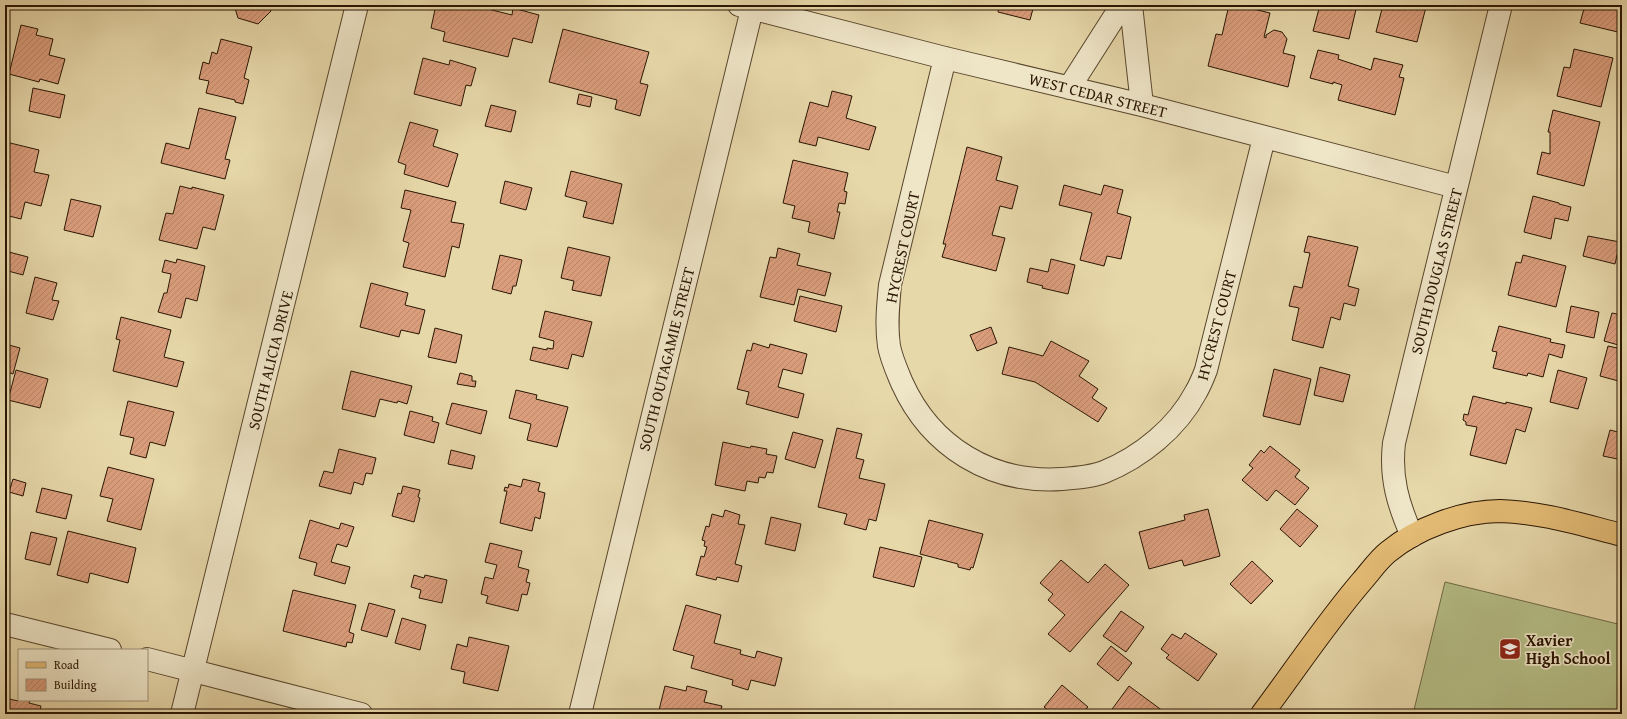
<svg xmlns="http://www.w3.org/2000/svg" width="1627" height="719" font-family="'Gentium Book Plus',serif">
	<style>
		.pitch { fill: #b6bf88; stroke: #706a45 }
		.building { fill: url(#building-hatch); stroke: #291502 }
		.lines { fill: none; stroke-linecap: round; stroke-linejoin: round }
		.minor-casing { stroke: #58462c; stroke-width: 24 }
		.major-casing { stroke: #291502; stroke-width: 24 }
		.minor { stroke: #efe6c8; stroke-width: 22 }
		.major { stroke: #e4bc75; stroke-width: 22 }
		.labels { text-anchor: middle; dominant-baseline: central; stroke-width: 3.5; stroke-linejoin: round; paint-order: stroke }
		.street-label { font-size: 16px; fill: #291502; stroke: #efe6c8 }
		.poi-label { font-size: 16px; font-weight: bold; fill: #291502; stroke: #efe6c8; text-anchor: start }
	</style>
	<defs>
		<pattern id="building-hatch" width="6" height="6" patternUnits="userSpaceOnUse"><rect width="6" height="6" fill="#db9e7d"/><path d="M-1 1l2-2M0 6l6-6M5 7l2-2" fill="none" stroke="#bc876a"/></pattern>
	</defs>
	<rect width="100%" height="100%" fill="#e7d8aa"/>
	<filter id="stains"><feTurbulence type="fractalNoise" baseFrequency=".005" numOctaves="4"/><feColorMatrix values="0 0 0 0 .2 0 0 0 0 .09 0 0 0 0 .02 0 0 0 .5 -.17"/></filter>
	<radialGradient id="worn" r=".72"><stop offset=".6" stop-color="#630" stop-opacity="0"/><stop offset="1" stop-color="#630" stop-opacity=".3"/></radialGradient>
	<path class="pitch" d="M1445 582 1622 625V714H1413Z"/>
	<path class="building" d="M234 5H270L271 11 258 24 238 18Z
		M436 5H472L512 15 513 8 539 15 532 43 513 38 508 57 443 41 445 32 431 28Z
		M999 5H1034L1030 20 998 12Z
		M1229 5H1237L1270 13 1264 37 1266 38V35L1274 30 1282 32 1287 39 1283 53 1295 56 1288 87 1208 66 1216 34 1222 35Z
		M1320 5H1357L1349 39 1313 31Z
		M1383 5H1422L1426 7 1417 42 1376 32Z
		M1585 5H1622V33L1580 23Z
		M21 25 38 29 36 35 53 39 49 55 65 59 58 84 40 79 39 82 9 74Z
		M563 29 649 52 640 83 648 85 640 116 615 109 617 100 549 82Z
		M221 39 252 47 244 78 249 80 243 104 235 102V100L206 93 209 81 199 79 203 62 209 64 212 52 217 54Z
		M1574 49 1613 58 1601 107 1557 96 1564 67 1570 68Z
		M1318 50 1339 55 1338 59 1371 70 1374 58 1403 65 1399 77 1404 78 1395 115 1338 100 1342 85 1333 82V84L1310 78Z
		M423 58 449 65 450 60 476 68 471 86 466 85 461 106 414 94Z
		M33 88 65 95 60 118 29 111Z
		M832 91 852 96 846 118 876 127 869 150 818 137 816 146 799 142 810 102 828 107Z
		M579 94 592 97 590 107 577 104Z
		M491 105 516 111 511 132 485 126Z
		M199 108 236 117 225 159 230 160 225 179 161 163 166 143 189 149Z
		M1553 110 1600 122 1584 186 1537 174 1542 152 1550 154V132H1548Z
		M410 122 438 130 433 146 458 154 448 187 404 174 406 165 398 162Z
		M6 142 39 150 34 172 49 175 41 206 25 202 21 219 5 215Z
		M967 147 1002 157 996 180 1018 186 1012 209 1000 206 992 235 1005 238 996 271 942 257 946 244H943Z
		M793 160 848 173 844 191 847 192 845 204 839 203 837 212H840L834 239 808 232 810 222 792 218 795 206 783 203Z
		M571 171 622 184 613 224 583 217 587 202 565 196Z
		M505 181 532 188 526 210 500 203Z
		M1064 185 1101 195 1104 185 1123 190 1117 213 1131 217 1121 259 1107 256 1104 266 1080 260 1092 213 1059 205Z
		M180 186 192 189V187L224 195 215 230 203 227 197 249 159 240 166 213 173 214Z
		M405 190 456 202 451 222 464 224 459 248 452 246 445 277 403 267 409 243 403 241 411 210 401 208Z
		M1533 196 1559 203V204L1571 207 1568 221 1555 218 1551 239 1524 232Z
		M71 199 101 206 93 237 64 230Z
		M1308 236 1358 247 1348 286 1359 289 1355 306 1344 303 1340 320 1331 317 1323 348 1292 340 1299 308 1289 306 1294 286 1302 288 1310 253 1304 252Z
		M1588 236 1620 242 1615 264 1583 256Z
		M568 247 610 257 601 296 572 290 574 281 561 278Z
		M778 248 800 254 797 265 831 273 825 296 798 289 794 305 760 297 770 257 776 258Z
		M5 251 28 257 23 275 8 271 5 282Z
		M500 255 522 260 516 286H513L511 294 492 289Z
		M1523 255 1566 266 1556 307 1508 295 1516 262 1521 263Z
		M177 259 205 266 197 301 186 298 181 318 158 312 164 293H167L171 274 162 272 165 260 176 263Z
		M1051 259 1075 265 1068 294 1042 288 1043 286 1027 282 1030 268 1048 272Z
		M35 277 57 283 52 300 59 301 53 320 26 313Z
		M371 283 408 293 405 305 425 310 419 334 401 330 399 337 360 327Z
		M800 296 842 306 836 332 794 321Z
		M1571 306 1599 312 1594 338 1566 332Z
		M545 311 592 322 583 357 572 354 568 369 530 360 533 347 547 350V348L553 349 554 341 539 337Z
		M1612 313 1622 315V346L1604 341Z
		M121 317 171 330 164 357 184 362 177 387 113 371 120 340 116 339Z
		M1499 326 1551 339 1550 342 1565 345 1562 358 1549 354 1543 377 1528 373 1527 376 1493 368 1497 352 1492 351Z
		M991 327 997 343 977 351 970 335Z
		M435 328 462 335 456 363 428 357Z
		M1051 341 1089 361 1079 376 1098 389 1092 398 1107 408 1098 422 1035 382 1002 374 1009 347 1043 356Z
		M753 343 769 348 770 344 807 354 802 374 783 369 778 387 804 394 798 418 746 404 749 392 737 389 747 350 751 351Z
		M5 344 20 348 13 374 5 371Z
		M1608 346 1622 349V382L1600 376Z
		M1320 367 1350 375 1343 402 1314 395Z
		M1274 369 1311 379 1300 425 1263 416Z
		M16 370 48 379 40 408 8 400Z
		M1558 370 1587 378 1578 409 1550 402Z
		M351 371 412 386 407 404 398 401 397 403 380 399 375 417 342 409Z
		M460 373 472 376V381H476L475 387 457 384Z
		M516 390 537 395 536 399 568 407 557 447 527 440 531 424 509 418Z
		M1473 396 1506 404V402L1532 408 1525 432 1516 429 1506 464 1470 455 1477 427 1466 425V422L1463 420 1464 414 1468 415Z
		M128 401 174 412 165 446 150 442 146 458 130 454 134 438 120 435Z
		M452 403 487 411 481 434 446 424Z
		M410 411 433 417 432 421 439 423 434 443 404 435Z
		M837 428 862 434 856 458 864 460 859 478 885 484 876 521 869 519 866 530 844 524 847 514 818 507Z
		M1610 430 1622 433V460L1603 456Z
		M793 432 823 440 815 468 785 459Z
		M723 442 750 448 751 446 767 449 766 454 777 456 773 473 767 472 765 478 759 477 758 483 747 481 745 491 715 485Z
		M1270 446 1300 470 1295 477 1309 488 1295 505 1276 490 1267 501 1242 480 1253 468 1249 465 1261 450 1264 453Z
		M339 449 376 458 372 474 366 473 363 485 354 482 351 494 319 486 324 471 333 473Z
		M451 450 475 456 472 469 448 464Z
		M108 467 154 479 141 530 107 521 113 499 100 496Z
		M13 479 26 483 23 496 9 492Z
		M523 479 540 483 538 491 545 493 540 519 535 517 532 531 500 523 507 491H504L505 487 508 488 509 484 521 487Z
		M403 486 420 490 418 497 420 498 414 522 392 516 398 493 401 494Z
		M42 488 72 495 66 519 36 512Z
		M1208 509 1220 556 1184 566 1182 560 1149 569 1139 532 1185 520 1184 515Z
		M1297 509 1318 526 1300 547 1280 529Z
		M725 510 740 515 738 524 745 525 735 564 742 566 738 582 717 577 716 580 696 575 701 556 704 557 707 547 704 546 705 541 702 540 706 526 709 527 712 514 723 517Z
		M771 517 801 524 795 551 765 544Z
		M310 520 339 529 341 523 354 527 347 547 337 544 331 562 350 567 345 584 314 575 317 563 299 558Z
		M929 520 983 534 973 568 971 567 970 570 958 567V564L920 554Z
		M68 531 136 548 128 583 90 573 88 583 57 575Z
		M31 532 57 538 50 565 25 559Z
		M490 543 522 551 518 567 529 570 526 582 530 583 527 595 522 594 518 611 486 603 488 596 481 594 485 577 493 579 497 565 485 562Z
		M880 547 922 557 914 587 873 577Z
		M1061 560 1088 583 1105 564 1129 585 1070 652 1048 634 1065 615 1048 600 1053 594 1040 583Z
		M1252 561 1273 581 1251 604 1230 584Z
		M414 575 424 578 425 575 447 580 442 603 419 598 421 590 411 587Z
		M293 590 356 605 349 632 354 634 352 643 347 642 346 647 283 631Z
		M369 603 395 610 387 637 361 630Z
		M686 605 721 615 714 643 741 650 740 654 755 658 757 651 782 658 775 686 751 680 748 690 732 685 733 680 691 668 694 656 673 650Z
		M1121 611 1144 627 1126 652 1103 636Z
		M402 618 426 625 420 650 395 643Z
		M1185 633 1217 654 1198 681 1166 658 1169 655 1161 649 1172 634 1181 639Z
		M469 637 509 646 498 691 463 683 465 672 451 669 457 644 467 647Z
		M1111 646 1132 663 1118 681 1097 664Z
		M1062 685 1088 707 1082 714H1053L1044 707Z
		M665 686 686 691 687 686 707 691 704 702 722 706 720 714H658Z
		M1129 686 1167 714H1114L1110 712Z
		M5 698 18 701 19 698V700H30L29 703 41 706 39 714H5Z"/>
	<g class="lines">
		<g class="minor-casing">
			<path id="minor" d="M739 5 945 58 1142 105 1456 187
				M1131 5 1142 105
				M945 58 890 285C888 305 886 326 889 346 891 358 897 371 902 383 931 447 991 484 1062 479 1076 478 1091 477 1104 472 1141 457 1177 428 1196 392 1200 385 1203 378 1206 370L1264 138
				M1069 88 1113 19 1123 5
				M1412 536C1398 504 1390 478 1394 443L1501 5
				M5 624 110 650
				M147 659 361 714
				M182 714 357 5
				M580 714 753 5"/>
		</g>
		<g class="major-casing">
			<path id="major" d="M1262 714C1295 670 1326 623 1362 581 1370 572 1378 560 1388 552 1417 528 1463 511 1500 511 1542 512 1582 525 1622 535"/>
		</g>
		<use href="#minor" class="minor"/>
		<use href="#major" class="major"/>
	</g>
	<defs>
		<g id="school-square" transform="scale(1.15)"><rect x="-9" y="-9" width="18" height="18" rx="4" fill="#8f2418" stroke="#efe6c8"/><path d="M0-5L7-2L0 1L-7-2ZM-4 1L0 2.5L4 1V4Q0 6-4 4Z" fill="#fff"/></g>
	</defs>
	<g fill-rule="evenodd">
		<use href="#school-square" x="1510" y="649"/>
	</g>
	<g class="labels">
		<g class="street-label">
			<text transform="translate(1098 95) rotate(14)">WEST CEDAR STREET</text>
			<text transform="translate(902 247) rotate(-78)">HYCREST COURT</text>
			<text transform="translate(1436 271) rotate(-76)">SOUTH DOUGLAS STREET</text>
			<text transform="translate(1216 325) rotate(-75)">HYCREST COURT</text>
			<text transform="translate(666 359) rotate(-76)">SOUTH OUTAGAMIE STREET</text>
			<text transform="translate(270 360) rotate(-76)">SOUTH ALICIA DRIVE</text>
		</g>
		<g class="poi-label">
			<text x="1526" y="640">Xavier<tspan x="1526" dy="18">High School</tspan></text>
		</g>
	</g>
	<rect width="1627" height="719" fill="none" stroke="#e7d8aa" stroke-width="20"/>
	<rect x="6" y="6" width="1615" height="707" fill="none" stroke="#291502" stroke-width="2"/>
	<rect x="10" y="10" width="1607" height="699" fill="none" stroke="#291502"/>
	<rect x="18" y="649" width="130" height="52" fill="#efe6c8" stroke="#a09279"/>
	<rect x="26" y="662" width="20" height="6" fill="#e4bc75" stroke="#a09279"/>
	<text x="54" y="669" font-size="12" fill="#291502">Road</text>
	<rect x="26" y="679" width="20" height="12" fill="url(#building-hatch)" stroke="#a09279"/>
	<text x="54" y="689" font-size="12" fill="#291502">Building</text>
	<rect width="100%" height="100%" filter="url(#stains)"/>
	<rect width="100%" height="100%" fill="url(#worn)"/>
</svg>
